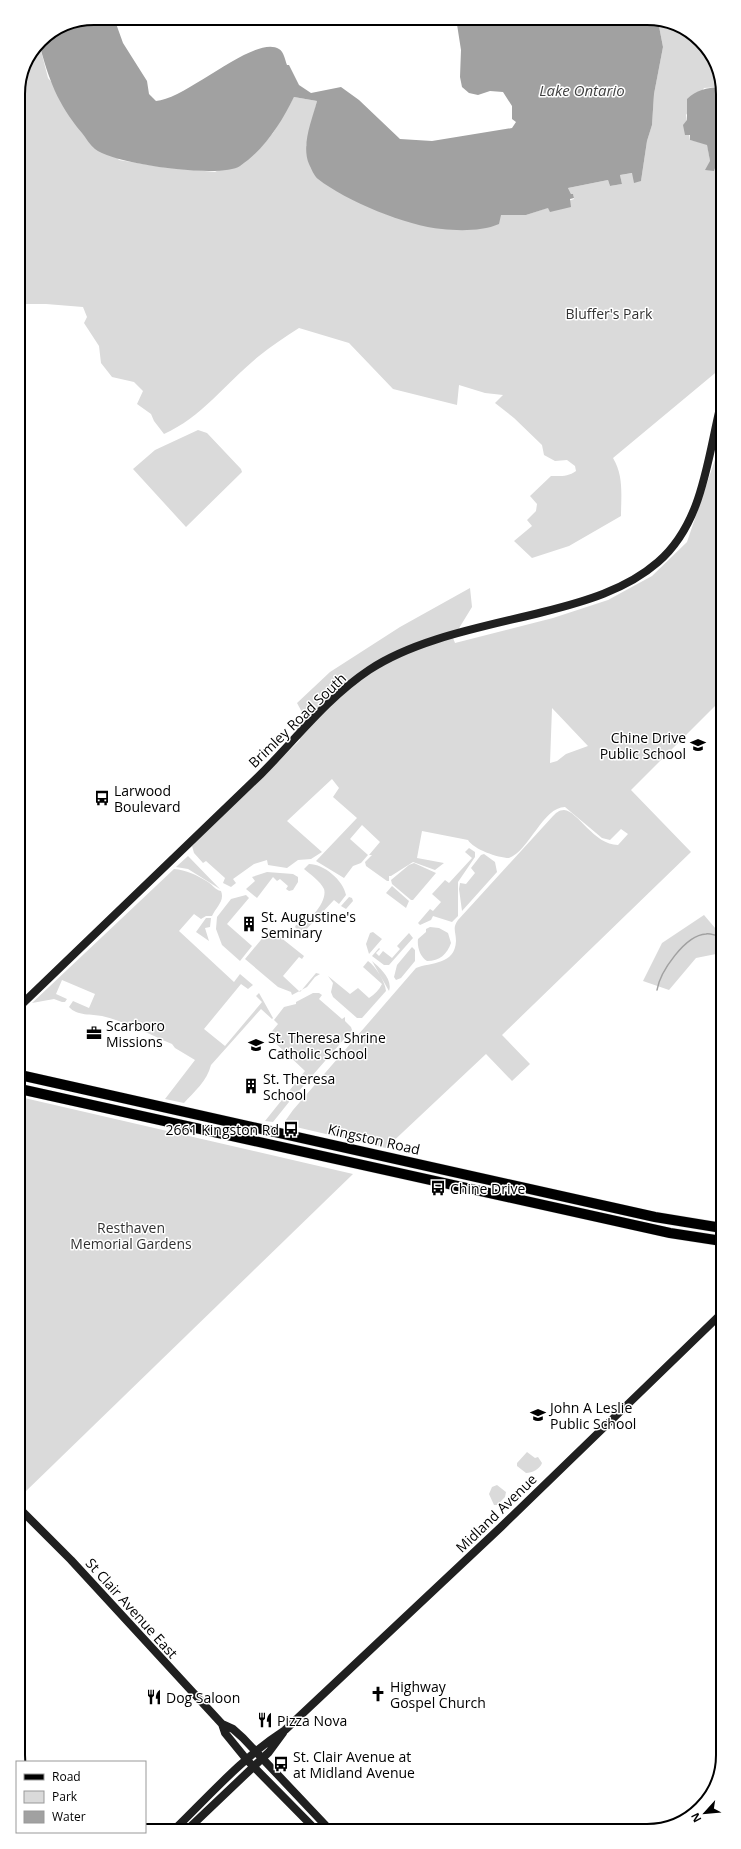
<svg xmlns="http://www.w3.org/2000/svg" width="741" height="1849" font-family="'Open Sans',sans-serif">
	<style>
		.green { fill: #dadada; fill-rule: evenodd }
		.water { fill: #a1a1a1 }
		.pier { fill: #fff }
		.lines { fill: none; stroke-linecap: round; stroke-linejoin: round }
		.stream { stroke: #a1a1a1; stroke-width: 1.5 }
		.primary-casing { stroke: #dbdbdb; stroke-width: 11 }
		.secondary { stroke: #202020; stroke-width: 8 }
		.primary { stroke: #000; stroke-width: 10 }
		.labels { text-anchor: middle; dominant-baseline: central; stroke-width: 3; stroke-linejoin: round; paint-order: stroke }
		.park-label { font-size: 14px; fill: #313131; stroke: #fff }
		.street-label { font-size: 14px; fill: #000; stroke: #fff }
		.poi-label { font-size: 14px; fill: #000; stroke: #fff; text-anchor: start }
		.water-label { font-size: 15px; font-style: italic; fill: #424242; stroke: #fff }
		.rim { fill: none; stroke: #000; stroke-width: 2 }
	</style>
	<rect width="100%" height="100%" fill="#fff"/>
	<path class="green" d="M658 21 693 34 719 70V87L704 88 686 115 690 140 707 144 710 161 719 163 720 369 613 458C624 476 621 496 621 516L569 546 532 558 514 541 532 526 527 520 536 511 537 504 530 496 551 476C560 476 568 477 576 471L575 466 567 460 555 461 544 455 542 445 514 418 495 403 503 395 485 393 459 385 457 405 393 389 349 343 299 328C285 337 271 346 259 356 227 382 202 417 164 434L154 421 151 414 137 404 143 391 134 382 112 377 101 363 99 346 84 323 87 317 83 307 46 304H19L18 89 39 43 48 78 119 160 162 167 215 172 261 147 273 133 294 97 317 101 306 146 500 215H526L574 199 573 194H571L568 188 608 180 610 186 622 184 620 175 633 173 641 181 647 141 652 125 654 94 663 47Z
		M198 430 207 433 241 469 242 472 186 527 133 469 155 450Z
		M720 445 721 700 631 790 691 852 502 1035 530 1064 512 1081 486 1054 386 1148 283 1124 293 1110 416 968C431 962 455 965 456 941 456 932 452 928 458 920L553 816C556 813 559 810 564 810 578 811 594 845 618 845L628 834 621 829 610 840 602 838 565 807C543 807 529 851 509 858 498 858 473 849 468 840L422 831 417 858 444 863 435 870 413 862 391 876H389V881H387L366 866 365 862 372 855H369L380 842 362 825 350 839 368 855 361 863 353 866 344 878 316 861 357 818 333 797 339 788 332 779 287 821 322 852 311 859 298 860 287 868 268 865 267 860 254 864 233 879 236 883 231 887 223 883 225 878 206 861 203 863 194 853 192 846 300 740 296 726 304 716 297 703 330 672 400 627 470 588 472 607 453 638 455 643 553 618 608 600 652 576 687 542ZM552 708 588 746 566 754 557 761 550 763Z
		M469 848 475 852V857L458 882V916L452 922 433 916 431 920 420 925 418 923 430 909 433 911 441 902 432 894 445 880 449 883 472 858 465 852Z
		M484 854 495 862 497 872 462 911 459 889 460 883 466 884 475 873 471 868 481 855Z
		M188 856 220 889 188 869 176 867Z
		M414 863 436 873 413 900H411L392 884 391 880 409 865Z
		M309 864C324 864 343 880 346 895L339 904 334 900 302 934 295 927 296 925C308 925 328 901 324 889 320 881 311 875 304 869Z
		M174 869C186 870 197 875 208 882 213 885 215 890 221 891 225 901 216 907 212 916H206L201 919 194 914 179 931 234 982 240 974 253 985 248 989 241 984 204 1029 225 1046 262 1002 256 996 259 993 273 1018 272 1019 261 1009 211 1065C207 1081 194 1092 184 1103L165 1099 195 1060 175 1048 172 1044C151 1035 124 1021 102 1016 92 1014 77 1016 69 1007L73 1001 89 1008 95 994 62 980 56 994 67 999 65 1002H62L54 999 32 1003Z
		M267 872 293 874 298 877V882L293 890 289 891 286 889 288 886 280 879 277 881 273 877 257 898 246 889 255 881 252 877Z
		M392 886 409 901 406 908 386 893Z
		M246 895 249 898 227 924 252 946 240 961 222 945 216 929 217 917 231 899Z
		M349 897 352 898 353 901 346 909 341 906Z
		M704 915 721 935V953L696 958 669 990 643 981 662 943Z
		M206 918H211L210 927 205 928 209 941 196 932Z
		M430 927 439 928 448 933 451 943C447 954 440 961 427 961 420 957 417 947 418 939L426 932V929Z
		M270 929 304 956 302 959 299 957 283 976 300 992 316 973 320 974 315 977 307 987 292 995 291 992 278 987 245 959Z
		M373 932 382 939 369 954 366 944 370 933Z
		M409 933 413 938 389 965H384L372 956 379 948 380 949 376 953 379 956 383 951 392 958 400 949 397 946Z
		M412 947 415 950V961L401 978 396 980 394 977 397 965Z
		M368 961C376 967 385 981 386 991L362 1018H357L333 997 331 992 333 983 328 976 350 994 358 988 369 998C375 994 379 990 382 984L363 967Z
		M372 961C380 968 393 979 389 991Z
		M313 993H319L322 995 319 999 342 1019 345 1017V1021L351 1027 352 1030 298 1092C292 1092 286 1095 289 1102L273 1122 265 1121 305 1071 268 1036 278 1024 274 1020 284 1007 296 1004V1002Z
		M20 1097 353 1174 23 1494 21 1493Z
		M527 1452 535 1458 538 1457 542 1463C540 1469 532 1473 526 1473L517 1466V1463Z
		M497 1485 506 1492 505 1497 497 1505H494L489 1494 492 1487Z"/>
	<path class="water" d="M94 18H114L123 43 147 81 149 94 156 101C187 99 255 34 279 49 284 52 285 60 287 65H289L299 85 311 93 341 87 359 100 400 139 432 141 512 128 516 122 512 119V106L503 92 490 91 478 95 469 93 462 87 460 77 461 50 456 18H652L658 21 663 47 654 94 652 125 647 141 641 181 634 183 632 173 620 175 622 184 610 186 608 180 568 188 571 194H573L574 198 570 199 571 207 550 212 548 208 526 215H501L499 224C483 231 460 231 442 229 407 226 346 201 318 179 314 176 311 168 309 164 301 145 312 120 317 101L294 97C281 123 265 149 240 166 222 179 112 164 95 149 90 145 86 138 82 133 57 103 49 80 39 43L40 40 65 24Z
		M359 18H390L381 23Z
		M719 87V163L717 162 714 171 705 170 710 161 707 145 690 140V135H685L683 125 687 120V99C696 90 707 88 719 87Z"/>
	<path class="pier" d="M606 18H646V19L608 24Z"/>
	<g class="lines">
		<path class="stream" d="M657 990C660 972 685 935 706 934 710 933 716 936 721 936"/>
		<g class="primary-casing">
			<path id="primary" d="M20 1075 655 1217 722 1228
				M20 1089 670 1233 722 1241"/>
		</g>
		<path class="secondary" d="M20 1006C101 929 181 851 261 774 296 739 327 698 369 670 417 638 488 626 543 612 583 602 626 590 658 562 702 524 707 462 720 408
			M21 1510 71 1560 222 1724 233 1729 243 1738 329 1829
			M222 1724 225 1733 247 1760 315 1829
			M174 1830C209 1796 243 1757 285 1730L501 1527 722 1313
			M187 1830 269 1752 283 1733"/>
		<use href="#primary" class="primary"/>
	</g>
	<defs>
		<g id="school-bare" transform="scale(1.2)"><path d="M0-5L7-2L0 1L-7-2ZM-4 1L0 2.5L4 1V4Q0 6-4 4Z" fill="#000" stroke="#fff" stroke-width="2.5" paint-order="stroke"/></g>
		<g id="bus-bare" transform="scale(1.2)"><path d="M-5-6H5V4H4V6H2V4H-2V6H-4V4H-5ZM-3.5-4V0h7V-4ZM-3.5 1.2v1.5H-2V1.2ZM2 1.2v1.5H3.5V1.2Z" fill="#000" stroke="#fff" stroke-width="2.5" paint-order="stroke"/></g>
		<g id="building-bare" transform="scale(1.2)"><path d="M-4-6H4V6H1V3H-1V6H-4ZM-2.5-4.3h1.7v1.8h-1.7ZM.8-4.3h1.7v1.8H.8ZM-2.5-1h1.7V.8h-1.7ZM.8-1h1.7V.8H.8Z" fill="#000" stroke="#fff" stroke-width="2.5" paint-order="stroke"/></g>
		<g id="office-bare" transform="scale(1.2)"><path d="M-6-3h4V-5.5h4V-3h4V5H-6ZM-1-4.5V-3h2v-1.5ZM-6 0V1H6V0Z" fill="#000" stroke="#fff" stroke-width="2.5" paint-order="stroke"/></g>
		<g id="church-bare" transform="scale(1.2)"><path d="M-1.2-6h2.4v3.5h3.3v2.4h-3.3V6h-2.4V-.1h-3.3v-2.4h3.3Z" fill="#000" stroke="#fff" stroke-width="2.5" paint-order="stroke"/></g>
		<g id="restaurant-bare" transform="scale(1.2)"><path d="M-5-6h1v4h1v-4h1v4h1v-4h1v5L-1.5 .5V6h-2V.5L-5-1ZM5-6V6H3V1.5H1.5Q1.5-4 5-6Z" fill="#000" stroke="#fff" stroke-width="2.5" paint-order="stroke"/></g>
	</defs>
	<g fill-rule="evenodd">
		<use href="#school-bare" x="698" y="745"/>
		<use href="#bus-bare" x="102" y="798"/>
		<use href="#building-bare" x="249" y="924"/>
		<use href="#office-bare" x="94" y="1033"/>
		<use href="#school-bare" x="256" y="1045"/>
		<use href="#building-bare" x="251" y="1086"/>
		<use href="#bus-bare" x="291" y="1129"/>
		<use href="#bus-bare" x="438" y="1188"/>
		<use href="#school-bare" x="538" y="1415"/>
		<use href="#church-bare" x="378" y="1694"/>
		<use href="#restaurant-bare" x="154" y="1697"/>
		<use href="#restaurant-bare" x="265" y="1720"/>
		<use href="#bus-bare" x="281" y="1764"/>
	</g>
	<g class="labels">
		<g class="park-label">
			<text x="609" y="313">Bluffer's Park</text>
			<text x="131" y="1227">Resthaven<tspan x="131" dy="16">Memorial Gardens</tspan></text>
		</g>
		<g class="street-label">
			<text transform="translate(297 720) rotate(-44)">Brimley Road South</text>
			<text transform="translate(374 1139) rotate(13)">Kingston Road</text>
			<text transform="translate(496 1513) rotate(-44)">Midland Avenue</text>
			<text transform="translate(132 1608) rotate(48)">St Clair Avenue East</text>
		</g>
		<g class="poi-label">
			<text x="686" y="737" text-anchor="end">Chine Drive<tspan x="686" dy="16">Public School</tspan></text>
			<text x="114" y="790">Larwood<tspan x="114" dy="16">Boulevard</tspan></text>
			<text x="261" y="916">St. Augustine's<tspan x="261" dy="16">Seminary</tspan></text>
			<text x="106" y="1025">Scarboro<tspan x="106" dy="16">Missions</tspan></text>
			<text x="268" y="1037">St. Theresa Shrine<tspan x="268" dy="16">Catholic School</tspan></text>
			<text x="263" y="1078">St. Theresa<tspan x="263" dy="16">School</tspan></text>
			<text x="279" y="1129" text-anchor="end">2661 Kingston Rd</text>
			<text x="450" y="1188">Chine Drive</text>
			<text x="550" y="1407">John A Leslie<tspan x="550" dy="16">Public School</tspan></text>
			<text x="390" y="1686">Highway<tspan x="390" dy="16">Gospel Church</tspan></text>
			<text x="166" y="1697">Dog Saloon</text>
			<text x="277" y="1720">Pizza Nova</text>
			<text x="293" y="1756">St. Clair Avenue at<tspan x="293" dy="16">at Midland Avenue</tspan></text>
		</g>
		<g class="water-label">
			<text x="582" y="90">Lake Ontario</text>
		</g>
	</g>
	<path d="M0 0H741V1849H0ZM94 25H647A69 69 0 0 1 716 94V1755A69 69 0 0 1 647 1824H94A69 69 0 0 1 25 1755V94A69 69 0 0 1 94 25Z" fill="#fff" fill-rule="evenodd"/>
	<path class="rim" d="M94 25H647A69 69 0 0 1 716 94V1755A69 69 0 0 1 647 1824H94A69 69 0 0 1 25 1755V94A69 69 0 0 1 94 25Z"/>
	<rect x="16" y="1761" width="130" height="72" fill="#ffffff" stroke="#999999"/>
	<rect x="24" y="1774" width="20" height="6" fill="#000000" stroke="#999999"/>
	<text x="52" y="1781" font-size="12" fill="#000000">Road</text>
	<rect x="24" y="1791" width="20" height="12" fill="#dadada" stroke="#999999"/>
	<text x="52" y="1801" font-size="12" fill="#000000">Park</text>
	<rect x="24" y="1811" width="20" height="12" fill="#a1a1a1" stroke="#999999"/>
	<text x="52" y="1821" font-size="12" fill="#000000">Water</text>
	<g transform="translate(705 1813) rotate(243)" stroke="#ffffff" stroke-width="3" paint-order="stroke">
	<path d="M0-3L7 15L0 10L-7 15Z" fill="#000000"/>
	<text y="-6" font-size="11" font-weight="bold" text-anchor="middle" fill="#000000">N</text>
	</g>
</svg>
